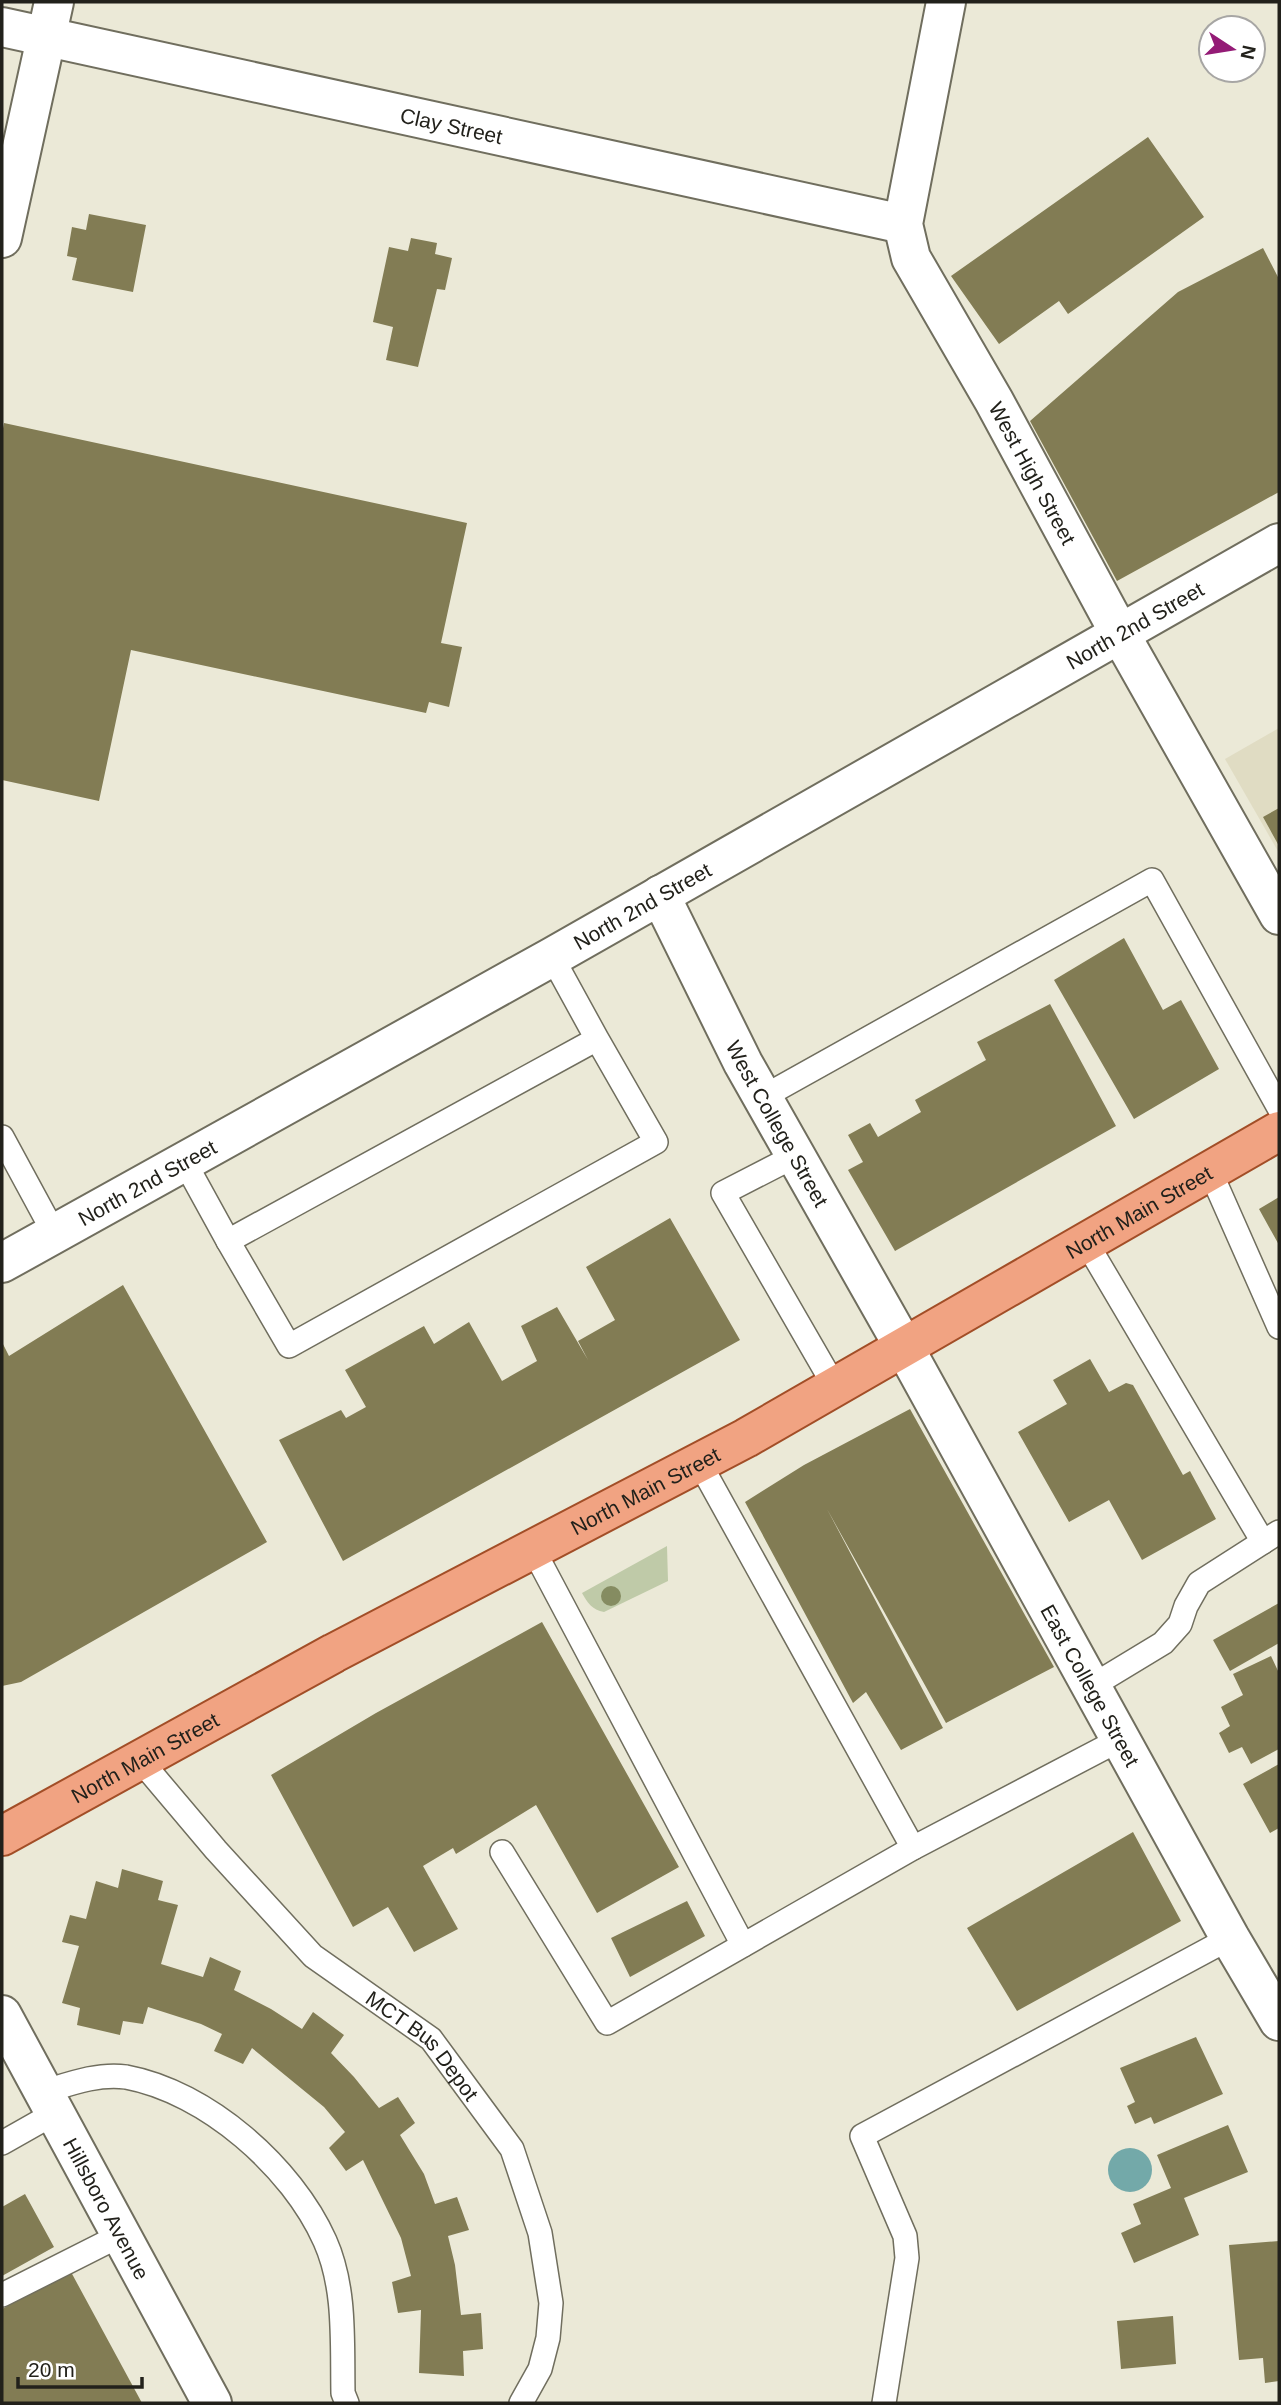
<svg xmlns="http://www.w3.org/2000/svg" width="1281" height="2405" font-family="Arial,sans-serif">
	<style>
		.built { fill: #e0dcc3 }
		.green { fill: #bfcaa8 }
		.water { fill: #73a9a9 }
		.building { fill: #827c54 }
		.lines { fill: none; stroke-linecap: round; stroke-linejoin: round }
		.service-casing { stroke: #706e5e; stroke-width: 26 }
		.minor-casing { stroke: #706e5e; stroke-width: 42 }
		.tertiary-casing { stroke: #706e5e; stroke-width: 42 }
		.primary-casing { stroke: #a24e27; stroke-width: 42 }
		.service { stroke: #fff; stroke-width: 23 }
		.minor { stroke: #fff; stroke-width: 38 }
		.tertiary { stroke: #fff; stroke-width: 38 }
		.primary { stroke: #f1a382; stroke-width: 38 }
		.tree { fill: #858c61 }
		.labels { text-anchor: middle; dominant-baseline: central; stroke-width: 7; stroke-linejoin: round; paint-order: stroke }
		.street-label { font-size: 21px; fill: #22211b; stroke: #fff }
	</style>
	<rect width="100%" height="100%" fill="#ebe9d7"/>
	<path class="built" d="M1279 728V853L1225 759Z"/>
	<path class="green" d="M667 1546 668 1581 604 1612C592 1610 587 1602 582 1593Z"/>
	<path class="water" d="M1108 2170a22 22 0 1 1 44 0a22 22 0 1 1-44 0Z"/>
	<path class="building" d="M1148 137 1204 217 1068 314 1059 301 999 344 951 276Z
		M89 214 146 225 133 292 72 280 77 258 67 256 72 227 86 230Z
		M411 238 437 243 435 254 452 258 445 290 437 289 418 367 386 360 393 327 373 322 389 247 408 251Z
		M1263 248 1279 279V492L1117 581 1030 421 1178 292Z
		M4 423 467 523 441 643 462 647 449 707 429 702 426 713 131 650 99 801 2 780V434Z
		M1279 808V846L1263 817Z
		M1124 938 1163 1010 1181 1000 1219 1069 1134 1119 1054 980Z
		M1050 1004 1116 1126 895 1251 848 1170 863 1162 848 1135 870 1123 878 1137 921 1112 915 1100 986 1060 977 1042Z
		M1279 1197V1245L1259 1209Z
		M670 1218 740 1340 343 1561 279 1440 341 1410 346 1418 366 1407 345 1370 424 1326 434 1344 469 1322 502 1381 537 1361 521 1326 557 1307 588 1360 578 1341 615 1320 586 1267Z
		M123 1285 267 1542 21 1682 2 1686V1342L9 1356Z
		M1090 1359 1109 1392 1126 1383 1133 1385 1183 1475 1190 1471 1216 1519 1142 1560 1109 1500 1069 1522 1018 1432 1067 1404 1053 1380Z
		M910 1409 1054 1667 946 1723 827 1509 943 1728 901 1750 866 1692 853 1703 745 1502 804 1465Z
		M1279 1603V1643L1230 1671 1213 1640Z
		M542 1622 679 1867 597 1913 536 1805 456 1854 453 1848 423 1866 458 1929 414 1952 388 1907 353 1927 271 1775 376 1713Z
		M1271 1656 1279 1673V1749L1251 1764 1242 1747 1229 1753 1219 1733 1230 1726 1221 1707 1243 1695 1233 1674Z
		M1279 1764V1828L1270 1833 1243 1784Z
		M1133 1832 1181 1921 1017 2011 967 1928Z
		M122 1869 163 1881 158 1900 178 1905 161 1964 203 1977 210 1957 241 1971 234 1990 271 2009 302 2029 313 2012 344 2035 331 2053 354 2077 379 2108 398 2097 415 2123 400 2135 424 2174 435 2204 457 2197 469 2230 448 2236 455 2265 461 2315 481 2313 483 2349 463 2351 464 2376 419 2373 421 2310 398 2313 392 2282 411 2276 401 2238 363 2160 346 2171 329 2148 345 2132 324 2107 252 2048 243 2064 214 2051 222 2034 201 2024 148 2007 143 2024 123 2021 120 2035 77 2025 80 2008 62 2003 79 1946 62 1942 70 1915 86 1919 96 1881 118 1888Z
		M687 1901 705 1936 630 1977 611 1938Z
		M1196 2037 1223 2094 1154 2124 1151 2117 1135 2124 1127 2106 1135 2102 1120 2068Z
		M1228 2125 1248 2172 1184 2198 1199 2235 1134 2263 1121 2233 1141 2224 1133 2204 1171 2188 1157 2155Z
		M25 2194 54 2247 2 2276V2207Z
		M1279 2241V2381L1265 2383 1263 2358 1239 2360 1229 2245Z
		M71 2272 142 2403H2V2309Z
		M1173 2316 1176 2364 1121 2369 1117 2321Z"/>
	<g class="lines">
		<g class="service-casing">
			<g id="service">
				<path d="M552 957 597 1039 228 1241 289 1346 656 1142 597 1039"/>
				<path d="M763 1097 1152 880 1279 1108"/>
				<path d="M2 1137 54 1233"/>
				<path d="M795 1156 723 1193 835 1387"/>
				<path d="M184 1161 228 1241"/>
				<path d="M1210 1171 1279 1327"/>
				<path d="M1086 1242 1263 1542 1279 1532"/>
				<path d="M699 1462 913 1848"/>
				<path d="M533 1549 743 1945"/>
				<path d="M1092 1686 1163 1643 1180 1624 1186 1606 1199 1583 1263 1542"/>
				<path id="s1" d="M140 1760 216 1850 313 1956 431 2039 512 2149 540 2233 551 2303 548 2338 540 2369 521 2403"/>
				<path d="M502 1852 607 2023 913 1848 1121 1739"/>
				<path d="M43 2092C69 2084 98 2073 126 2077 207 2092 292 2167 325 2241 346 2288 342 2342 343 2393L347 2403"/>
				<path d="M2 2143 55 2113"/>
				<path d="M2 2295 121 2235"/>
				<path d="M884 2403 907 2258 905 2236 862 2136 1230 1938"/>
			</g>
		</g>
		<g class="minor-casing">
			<g id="minor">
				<path id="s2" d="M946 2 903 224 911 258 994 401 1120 634 1279 915"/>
				<path id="s3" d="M2 27 903 224"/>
				<path d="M2 238 54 2"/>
				<path id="s4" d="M660 895 743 1063 904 1347 1230 1938 1279 2021"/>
				<path id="s5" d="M2 1263 552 957 1279 543"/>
			</g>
		</g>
		<g class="tertiary-casing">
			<g id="tertiary">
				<path id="s6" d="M2 2015 212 2403"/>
			</g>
		</g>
		<g class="primary-casing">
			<g id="primary">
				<path id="s7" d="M2 1836 334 1653 746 1438 1279 1131"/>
			</g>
		</g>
		<use href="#service" class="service"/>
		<use href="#minor" class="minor"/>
		<use href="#tertiary" class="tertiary"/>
		<use href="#primary" class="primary"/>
	</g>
	<circle class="tree" cx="611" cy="1596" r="10"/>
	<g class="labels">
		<g class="street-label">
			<text stroke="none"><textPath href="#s3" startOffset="460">Clay Street</textPath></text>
			<text stroke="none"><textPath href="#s2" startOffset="508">West High Street</textPath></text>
			<text stroke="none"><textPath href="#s5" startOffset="1300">North 2nd Street</textPath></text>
			<text stroke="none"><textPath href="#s5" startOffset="733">North 2nd Street</textPath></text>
			<text stroke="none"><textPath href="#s4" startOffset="257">West College Street</textPath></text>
			<text stroke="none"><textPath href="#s5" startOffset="166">North 2nd Street</textPath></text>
			<text stroke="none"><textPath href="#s7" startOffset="1297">North Main Street</textPath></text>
			<text stroke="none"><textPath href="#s7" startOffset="730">North Main Street</textPath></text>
			<text stroke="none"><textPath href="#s4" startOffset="900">East College Street</textPath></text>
			<text stroke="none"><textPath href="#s7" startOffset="163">North Main Street</textPath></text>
			<text stroke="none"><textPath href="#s1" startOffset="404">MCT Bus Depot</textPath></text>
			<text stroke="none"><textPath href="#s6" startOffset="220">Hillsboro Avenue</textPath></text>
		</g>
	</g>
	<rect width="1281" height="2405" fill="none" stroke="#22211b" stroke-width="7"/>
	<g transform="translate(1232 49) rotate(102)"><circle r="33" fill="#ffffff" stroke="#a7a6a4" stroke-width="2"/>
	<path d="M0-5L12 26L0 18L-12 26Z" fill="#941b76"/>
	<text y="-10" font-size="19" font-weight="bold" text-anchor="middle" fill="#22211b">N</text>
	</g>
	<path d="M18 2377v10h124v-10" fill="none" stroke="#22211b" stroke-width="3.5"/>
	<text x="28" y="2377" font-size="21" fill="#22211b" stroke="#ffffff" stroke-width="5" paint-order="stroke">20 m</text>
</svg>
